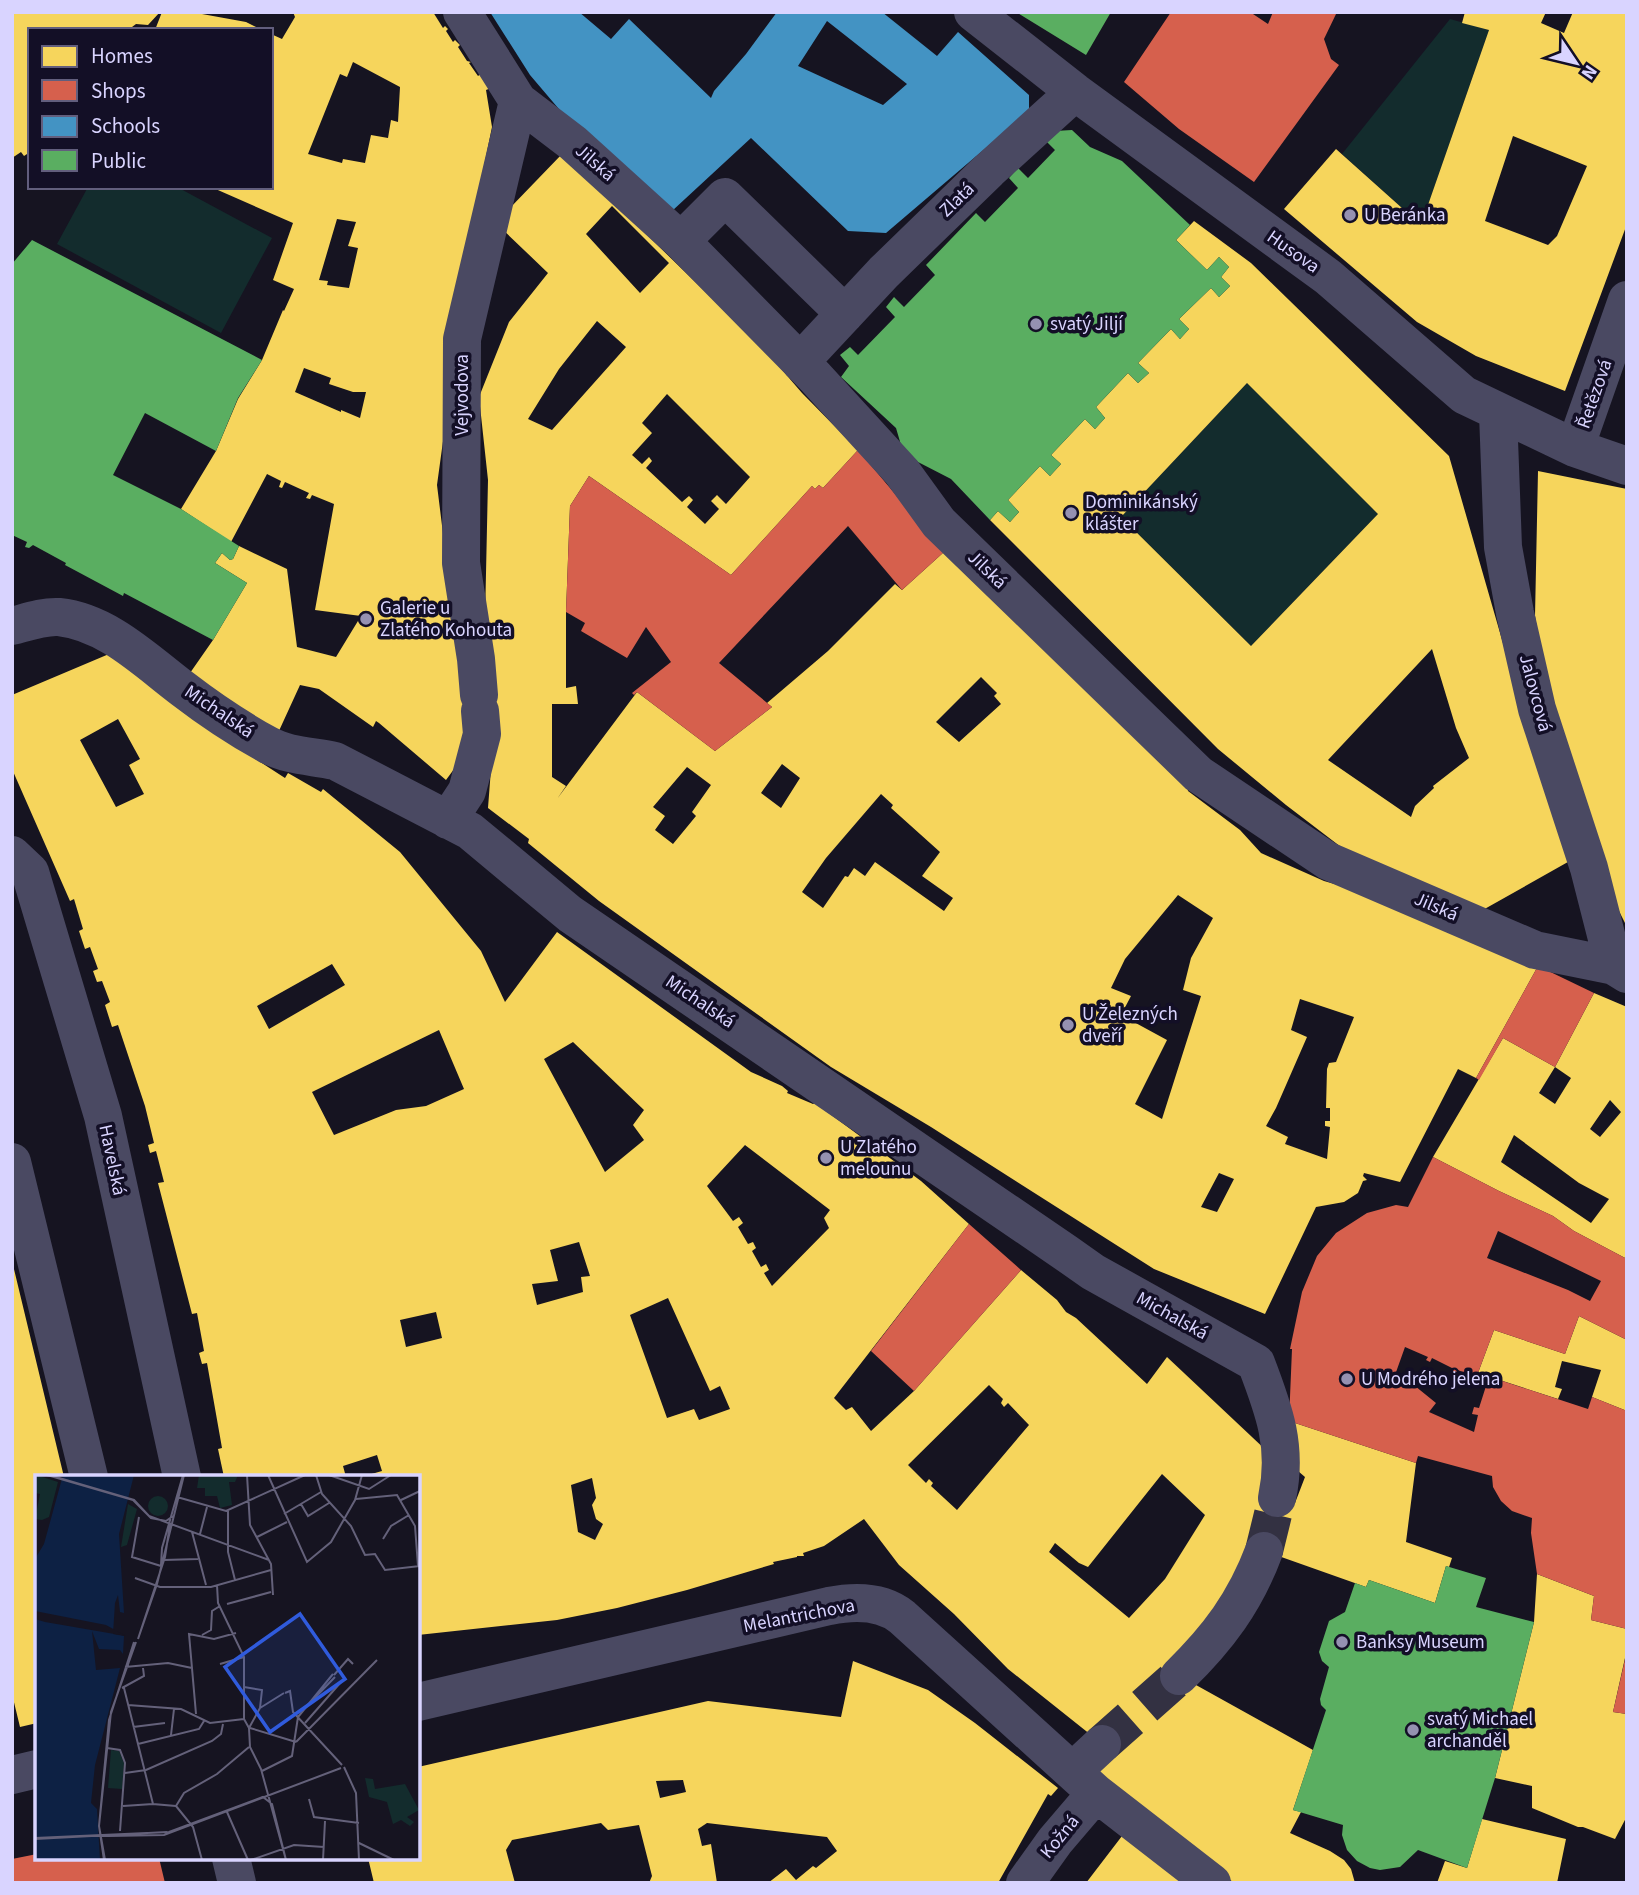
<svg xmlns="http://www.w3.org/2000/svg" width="1639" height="1895" font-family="'Source Sans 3',sans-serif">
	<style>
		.green { fill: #132c2d }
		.homes { fill: #f6d55c; fill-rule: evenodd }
		.shops { fill: #d6604d; fill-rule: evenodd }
		.schools { fill: #4393c3; fill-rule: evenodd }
		.public { fill: #5aae61 }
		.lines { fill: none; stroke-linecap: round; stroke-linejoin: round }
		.street-tunnel { stroke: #333142; stroke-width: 38; stroke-dasharray: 38 19; stroke-linecap: butt }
		.street { stroke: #4a4962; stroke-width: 38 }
		.poi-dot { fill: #9591b1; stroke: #130f26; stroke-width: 2.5 }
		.labels { text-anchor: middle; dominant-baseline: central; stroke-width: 7; stroke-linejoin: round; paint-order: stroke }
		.street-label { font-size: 19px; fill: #d9d4ff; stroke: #130f26 }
		.poi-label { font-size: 19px; fill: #d9d4ff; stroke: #130f26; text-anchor: start }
		.inset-road { fill: none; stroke: #64617a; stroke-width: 2 }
		.view { fill: #305bdc; fill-opacity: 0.15; stroke: #305bdc; stroke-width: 3.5 }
		.inset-edge { fill: none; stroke: #d9d4ff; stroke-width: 3.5 }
	</style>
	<rect width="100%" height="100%" fill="#161421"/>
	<path class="green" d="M1450 19 1489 30 1421 225 1342 154Z
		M88 187H177L272 238 221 333 57 244Z
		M1247 383 1378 514 1251 646 1121 517Z"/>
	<path class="homes" d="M12 12H160L148 25 136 24 128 30H30V152L24 156 21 152 12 158Z
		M162 12H191L246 22 262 30H155Z
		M293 12H433L443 28 445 26 448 29 446 31 453 42 455 40 460 45 458 47 467 61 471 62 469 63 478 76 482 73 491 88 486 90 492 127 474 215 437 485 447 566 485 620 488 480 479 397 509 322 548 273 499 226 506 212 563 153 764 349 802 393 858 450 823 488 819 485 815 489 812 486 731 575 589 476 570 506 566 612V688L576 686 578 704H552V777L566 786 557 799 637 692 715 751 772 707 767 703 828 651 895 584 902 590 944 552 1187 787 1188 791 1240 830 1261 853 1324 881 1373 895 1538 966 1476 1078 1458 1069 1400 1182 1364 1173 1363 1176 1367 1180 1363 1181 1358 1193 1344 1202 1316 1207 1265 1314 1154 1269 931 1127 831 1067 599 901 528 843 529 839 488 808 492 756 468 750 446 780 379 723 376 721 373 727 319 689 300 685 278 733 190 673 213 640 247 583 215 563 222 553 230 560 233 559 239 546 287 569 297 647 336 657 361 616 315 610 334 504 312 495 310 499 306 498 309 493 285 482 282 488 279 487 281 481 267 474 231 542 181 509 216 451 238 399 262 360 283 310 284 311 294 289 273 280 293 223 211 187H271V34L282 39 295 17ZM353 62 400 87 398 122 391 120 388 138 371 135 365 163 343 159 342 163 308 154 340 74 347 77ZM612 206 669 263 640 293 586 234ZM337 219 356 222 348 246 358 248 349 288 327 285 328 281 319 280ZM597 321 626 347 552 430 528 419 559 369ZM304 368 331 378 329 384 353 392H366L360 418 341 410V412L295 392ZM667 394 750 477 726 504 717 495 711 501 719 509 705 524 687 507 693 500 689 496 682 502 646 468 652 461 649 457 642 464 632 455 652 433 642 423ZM981 677 997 693 994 696 1001 704 959 742 936 722ZM782 764 800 778 781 808 761 793ZM687 767 711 785 692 812 696 816 673 844 655 830 665 816 653 807ZM881 794 893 805 891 808 940 852 922 876 953 898 944 911 875 862 865 876 854 868 848 877 845 876 823 908 802 892 826 858ZM1178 895 1213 918 1191 958 1183 990 1201 996 1162 1119 1135 1104 1167 1040 1121 1015 1131 996 1111 988 1125 959ZM1300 999 1354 1017 1336 1062 1329 1063 1327 1069 1326 1108H1330V1121H1325V1126L1330 1127 1327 1159 1285 1144 1288 1137 1266 1126 1276 1108 1307 1037 1291 1030ZM1219 1173 1234 1179 1217 1212 1201 1207Z
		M1465 12H1546L1541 23 1564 33 1573 12H1627V224L1565 391 1476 356 1417 322 1284 209 1336 149 1421 225 1489 30 1462 23ZM1513 136 1587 166 1557 236 1548 245 1485 221Z
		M1194 221 1251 263 1449 456 1526 723 1575 858 1481 911 1341 847 1286 805 1218 749 990 520 998 511 1010 522 1019 512 1008 500 1040 466 1050 476 1061 464 1051 455 1085 419 1095 429 1105 418 1096 407 1128 373 1138 383 1149 373 1138 363 1171 329 1180 339 1189 329 1179 319 1211 288 1219 297 1230 286 1221 277 1229 267 1219 257 1207 270 1176 240ZM1247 383 1378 514 1251 646 1121 517ZM1432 649 1456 728 1469 758 1433 786 1434 788 1415 806 1411 817 1328 760Z
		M1538 471 1627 489V927L1618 909 1549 701 1535 616Z
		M109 654 183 712 285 778 288 773 321 792 323 789 400 852 481 951 505 1002 557 932 751 1072 782 1086 788 1091 787 1093 813 1104 815 1103 921 1181 969 1224 834 1398 846 1410 852 1407 871 1431 914 1391 1021 1270 1057 1300 1066 1312 1076 1318 1147 1384 1167 1357 1269 1453 1277 1498 1295 1503 1305 1477 1298 1471 1289 1421 1416 1463 1406 1542 1452 1558 1449 1567 1446 1566 1435 1603 1369 1580 1366 1587 1264 1551 1233 1586 1169 1670 1313 1750 1293 1810 1301 1812 1290 1833 1330 1851 1344 1860 1351 1869 1355 1883H1234L1098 1772 1091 1735 1008 1669 954 1614 899 1565 864 1519 824 1546 803 1553 804 1556H797V1557L773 1562 774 1564 687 1590 617 1608 557 1620 418 1635V1477H361L382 1471 377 1455 343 1466 346 1477H224L218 1449 222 1448 207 1363 202 1364 199 1353 204 1351 197 1313 192 1314 158 1183 164 1182 156 1151 150 1153 148 1145 154 1143 145 1106 118 1025 112 1027 105 1005 110 1002 102 981 97 982 93 971 98 969 90 947 85 949 79 931 83 929 74 899 70 901 12 769V695ZM118 719 140 759 129 765 144 794 116 807 80 740ZM332 964 345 985 269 1029 257 1006ZM439 1030 464 1089 426 1106 396 1110 334 1135 312 1092ZM573 1042 644 1110 633 1125 644 1140 605 1172 544 1059ZM745 1145 830 1210 824 1218 829 1228 772 1286 764 1273 769 1270 766 1264 761 1267 752 1251 756 1248 753 1242 748 1244 738 1227 743 1223 739 1217 733 1221 707 1186ZM579 1242 590 1276 581 1277 583 1292 537 1305 532 1284 558 1281 550 1250ZM668 1298 710 1391 720 1386 730 1409 699 1420 694 1409 667 1418 630 1315ZM436 1312 442 1338 406 1347 400 1320ZM989 1385 1003 1399 1001 1403 1004 1407 1008 1403 1029 1425 957 1510 931 1486 933 1483 929 1479 926 1483 908 1465ZM1162 1474 1205 1515 1165 1579 1129 1618 1049 1552 1055 1543 1079 1563 1088 1567ZM592 1478 596 1498 592 1505 596 1519 603 1524 595 1540 578 1532 571 1485Z
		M1594 993 1627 1007V1259L1574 1231 1553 1216 1499 1191 1433 1157 1503 1038 1555 1067ZM1555 1067 1571 1078 1555 1104 1539 1093ZM1610 1100 1621 1112 1600 1137 1590 1129ZM1514 1135 1579 1183 1609 1199 1591 1223 1501 1162Z
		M13 1265 64 1477H37V1723L20 1727 12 1694Z
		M1579 1316 1627 1340V1411L1592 1397 1601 1370 1562 1361 1555 1387 1562 1389 1558 1399 1478 1373 1494 1330 1565 1354Z
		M1537 1574 1594 1596 1591 1620 1627 1629V1649L1613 1712 1627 1714V1816L1615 1839 1583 1827H1578L1532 1808V1786L1495 1778 1534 1622Z
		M853 1661 928 1690 975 1723 1058 1788 1051 1796 1048 1794 998 1883H768L786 1869 796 1880 813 1866 816 1868 837 1851 827 1837 707 1823 698 1829 702 1846 711 1844 717 1883H649L652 1876 639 1825 608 1830 601 1823 512 1840 506 1850 515 1883H374L368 1858H418V1767L708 1701 841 1717ZM683 1780 686 1792 660 1798 656 1781Z
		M1482 1819 1566 1839 1557 1883H1437L1445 1861 1467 1868Z
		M1122 1836 1186 1883H1086Z"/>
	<path class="shops" d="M1171 12H1250L1268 24 1273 12H1337L1324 39 1331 59 1339 65 1254 182 1179 129 1124 82Z
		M858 450 944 552 902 590 848 526 719 663 772 707 715 751 637 692 634 695 632 693 671 662 646 627 627 658 581 631 585 623 566 612 570 506 589 476 731 575 812 486 815 489 819 485 823 488Z
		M1538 966 1594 993 1555 1067 1503 1038 1479 1080 1476 1078Z
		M1433 1157 1499 1191 1553 1216 1574 1231 1627 1259V1340L1579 1316 1565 1354 1494 1330 1478 1373 1588 1409 1592 1397 1627 1411V1629L1591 1620 1594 1596 1537 1574 1531 1533 1532 1518 1512 1511 1501 1501 1493 1487 1492 1476 1418 1456 1416 1463 1289 1421 1292 1349H1290L1302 1292 1317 1256 1336 1233 1367 1213 1396 1205 1408 1207ZM1498 1231 1601 1281 1590 1301 1568 1290 1487 1258ZM1405 1347 1428 1357 1426 1360 1430 1362 1432 1358 1454 1369 1453 1372 1457 1374 1458 1370 1487 1383 1479 1408 1474 1407 1472 1414 1478 1415 1474 1432 1429 1412 1436 1403 1415 1386 1395 1375Z
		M969 1224 1021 1270 914 1391 871 1351Z
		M1626 1655H1627V1714L1613 1712Z
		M37 1854V1858H159L165 1883H12V1859Z"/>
	<path class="schools" d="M490 12H579L611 39 629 19 711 98 714 91 746 54 777 12H882L937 56 958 32 1029 95V111L886 233 848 231 751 138 672 211 564 115 530 75ZM827 21 907 84 883 105 798 66Z"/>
	<path class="public" d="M1016 12H1111L1086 55Z
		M1072 130 1090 147 1122 161 1190 225 1176 240 1207 270 1219 257 1229 267 1221 277 1230 286 1219 297 1211 288 1179 319 1189 329 1180 339 1171 329 1138 363 1149 373 1138 383 1128 373 1096 407 1105 418 1095 429 1085 419 1051 455 1061 464 1050 476 1040 466 1008 500 1019 512 1010 522 998 511 990 520 951 479 918 462 901 445 896 428 841 377 849 366 840 355 850 347 858 355 895 317 886 307 894 297 904 307 935 275 926 265 976 213 985 222 1018 188 1009 178 1018 168 1028 178 1055 150 1046 141 1055 131Z
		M32 240 262 360 238 398 216 451 145 413 113 475 181 509 239 546 233 559 230 560 222 553 215 563 247 583 213 640 124 593 123 596 65 565 66 563 33 545 29 548 25 547 27 542 12 535V264Z
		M1446 1566 1486 1578 1476 1607 1534 1622 1495 1778 1467 1868 1418 1850 1400 1867 1380 1870 1370 1868 1357 1861 1347 1850 1342 1835 1343 1825 1293 1810 1326 1710 1321 1705 1320 1699 1329 1667 1322 1661 1319 1652 1329 1621 1345 1612 1355 1583 1366 1587 1369 1580 1435 1603Z"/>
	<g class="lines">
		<path class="street-tunnel" d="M1264 1551 1277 1498
			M1102 1744 1179 1676"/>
		<path class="street" d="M462 12 518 101 573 143 681 241 815 377 902 472 939 523 1198 774 1328 861 1535 950 1614 966 1627 974
			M973 12 1075 92 1328 277 1464 395 1575 448 1627 466
			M681 241 725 197 845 314
			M800 362 884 272 989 170 1075 92
			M1498 413 1503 547 1515 613 1537 709 1589 868 1614 966
			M1575 448 1627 300
			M12 626C27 622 44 616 59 617 107 622 146 661 183 689 209 709 239 729 268 745 288 756 312 756 335 761L470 831 570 914 1066 1253 1093 1272 1256 1363C1274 1410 1288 1447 1277 1498
			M479 695 476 659 461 563 462 339 518 101
			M448 820 467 791 482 734 480 711
			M12 855 30 872 103 1116 182 1477
			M12 1162 89 1477
			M1179 1676C1218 1638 1245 1602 1264 1551
			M418 1702 829 1606C854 1601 881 1600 902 1617L1096 1793 1212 1883
			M1073 1771 1102 1744
			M12 1775 37 1769
			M231 1858 237 1883
			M1025 1883 1055 1841 1096 1793"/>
	</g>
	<g class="poi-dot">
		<circle cx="1350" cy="215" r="7"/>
		<circle cx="1036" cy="324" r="7"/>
		<circle cx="1071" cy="513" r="7"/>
		<circle cx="366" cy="619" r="7"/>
		<circle cx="1068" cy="1025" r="7"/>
		<circle cx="826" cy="1158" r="7"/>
		<circle cx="1347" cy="1379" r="7"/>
		<circle cx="1342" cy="1642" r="7"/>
		<circle cx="1413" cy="1730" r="7"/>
	</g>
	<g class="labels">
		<g class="street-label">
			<text transform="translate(595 163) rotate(41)">Jilská</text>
			<text transform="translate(957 200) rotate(-44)">Zlatá</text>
			<text transform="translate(1293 252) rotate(35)">Husova</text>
			<text transform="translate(1595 394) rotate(-71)">Řetězová</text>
			<text transform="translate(462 395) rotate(-90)">Vejvodova</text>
			<text transform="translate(987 570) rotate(44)">Jilská</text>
			<text transform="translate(1535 693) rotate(75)">Jalovcová</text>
			<text transform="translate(219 712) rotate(34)">Michalská</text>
			<text transform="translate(1436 907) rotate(23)">Jilská</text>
			<text transform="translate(700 1002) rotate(34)">Michalská</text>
			<text transform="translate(112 1160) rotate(78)">Havelská</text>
			<text transform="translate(1172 1316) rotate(29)">Michalská</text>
			<text transform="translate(799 1616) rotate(-11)">Melantrichova</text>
			<text transform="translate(1060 1837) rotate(-51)">Kožná</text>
		</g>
		<g class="poi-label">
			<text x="1364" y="215">U Beránka</text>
			<text x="1050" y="324">svatý Jiljí</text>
			<text x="1085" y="502">Dominikánský<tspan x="1085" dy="22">klášter</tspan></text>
			<text x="380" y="608">Galerie u<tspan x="380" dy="22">Zlatého Kohouta</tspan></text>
			<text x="1082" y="1014">U Železných<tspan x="1082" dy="22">dveří</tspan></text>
			<text x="840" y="1147">U Zlatého<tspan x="840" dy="22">melounu</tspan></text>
			<text x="1361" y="1379">U Modrého jelena</text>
			<text x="1356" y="1642">Banksy Museum</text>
			<text x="1427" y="1719">svatý Michael<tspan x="1427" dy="22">archanděl</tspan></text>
		</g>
	</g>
	<g transform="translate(35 1475)">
		<rect width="385" height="385" fill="#161421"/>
		<path d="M1 0 23 7 14 42 7 45 0 44 5 19 0 18ZM164 0H203L200 7H194L197 30 185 33 182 21H170V13H162ZM113 31a10 10 0 1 1 20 0a10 10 0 1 1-20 0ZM93 29 102 34 92 70 86 72ZM76 275 84 276 89 288 87 314 73 313ZM330 303 338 304 340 314 370 309 384 335 372 342 379 347 375 351 366 345 358 349 352 327 334 322Z" fill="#132c2d"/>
		<path d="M28 0H99L84 59 89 138 85 137 83 120 80 128 78 159 89 161 88 179 85 175 64 174 57 156 61 195 85 193 60 290 56 328 62 334 65 385H0V84L9 69Z" fill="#0d2144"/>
		<path d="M0 136 71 150 91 161 10 147 0 144Z" fill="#161421"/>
		<path class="inset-road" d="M12 0 98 25 116 43 131 46 138 41M14 0 99 25 114 41 234 85M212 0 215 50 236 89 238 120M233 0 272 87 296 67 320 25 327 0M281 0 287 19 316 51 330 80 340 79 350 95 385 91M294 0 334 14 356 0M142 22 191 36 270 0M321 24 362 20 380 51 383 91M366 25 385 16M266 29 273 41 294 28M193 35V77L200 105M249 39 286 17M104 42 97 82 126 91M157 57 171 110M165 59 172 32M222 62 252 47M348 64 356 51 374 40M129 85 163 84M126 90 127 73 148 0M100 103 125 112H176L236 95M182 110 183 128 209 182V244L214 253M192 129 236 117M167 160 176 155 177 136 185 131M103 164 130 82 135 49M103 164 122 109 149 0M185 189 209 182M90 192 133 188 157 193M299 200 313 184 318 189M209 212 227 215 225 233 214 253M87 213 109 201 108 193M89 213 118 329 141 331M250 218 255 216 258 237 307 290M93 230 146 234 175 248 209 244M225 233 249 218M268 235 300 202M161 239 154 159 179 164 201 158M263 242 298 199M270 248 306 207M98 252 130 248M214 253 215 272 226 294 251 385M215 253 261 267M136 260 139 234M261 267 342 185M103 269 164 254 169 246M72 273 85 275 90 288 85 356M309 292 321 318 324 385M227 296 257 281 263 242M90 298 111 295 177 266 186 259 188 249M274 324 279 342 324 348M88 331 118 329M141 331 149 318 182 299 214 272M141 331 158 352 167 385M192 337 213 385M74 361 129 360 306 293M0 363 134 357 228 322 237 329 251 385M0 364 132 357M324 368 359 385M69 385 64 351 74 245 99 167M70 385 64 351 76 237 101 167M216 385 259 370 289 372M288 385 290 346"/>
		<path class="view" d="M265 139 310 204 235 257 190 192Z"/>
		<rect width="385" height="385" class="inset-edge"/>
	</g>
	<rect width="1639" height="1895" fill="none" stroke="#d9d4ff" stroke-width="28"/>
	<rect x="28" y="28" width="245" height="161" fill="#130f26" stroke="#625e7d" stroke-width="2"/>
	<rect x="42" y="46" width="35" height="21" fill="#f6d55c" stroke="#625e7d" stroke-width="2"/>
	<text x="91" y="63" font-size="21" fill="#d9d4ff">Homes</text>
	<rect x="42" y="80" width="35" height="21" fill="#d6604d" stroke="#625e7d" stroke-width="2"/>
	<text x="91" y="98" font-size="21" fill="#d9d4ff">Shops</text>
	<rect x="42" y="116" width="35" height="21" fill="#4393c3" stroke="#625e7d" stroke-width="2"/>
	<text x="91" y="133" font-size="21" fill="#d9d4ff">Schools</text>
	<rect x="42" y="150" width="35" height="21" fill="#5aae61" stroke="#625e7d" stroke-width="2"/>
	<text x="91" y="168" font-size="21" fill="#d9d4ff">Public</text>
	<g transform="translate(1576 63) rotate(125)" stroke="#130f26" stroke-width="5" paint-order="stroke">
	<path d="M0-5L12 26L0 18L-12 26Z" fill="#d9d4ff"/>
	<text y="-10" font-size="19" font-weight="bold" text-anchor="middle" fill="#d9d4ff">N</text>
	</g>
</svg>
